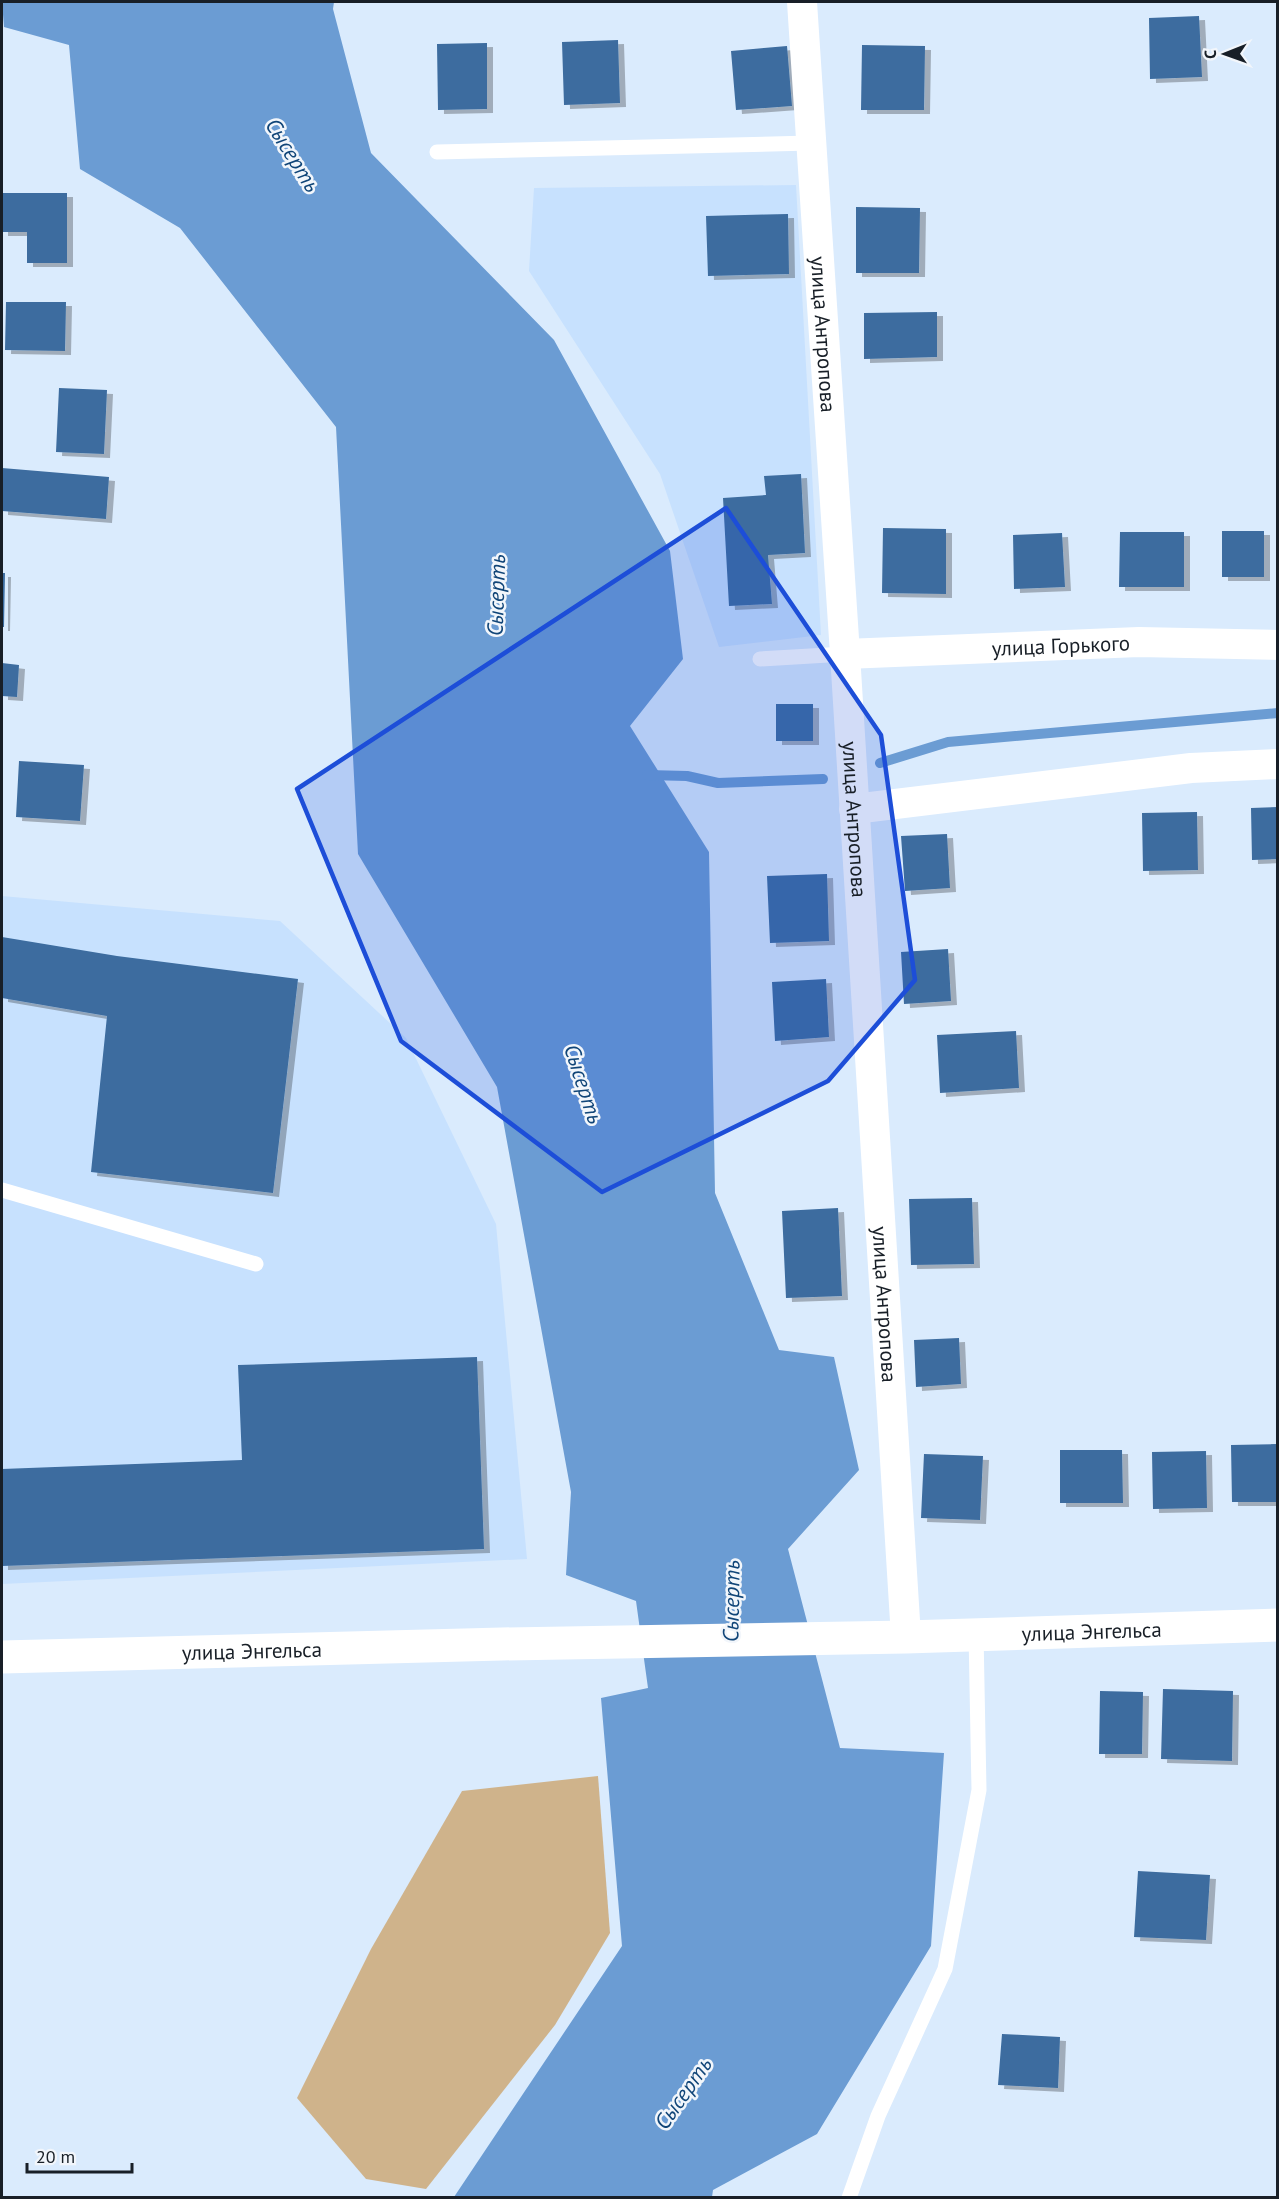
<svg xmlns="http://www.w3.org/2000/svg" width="1279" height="2199" font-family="'PT Sans',sans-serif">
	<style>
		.built { fill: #c7e1fe }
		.green { fill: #cfb38b }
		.water { fill: #6b9cd3 }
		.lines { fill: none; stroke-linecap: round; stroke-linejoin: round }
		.stream { stroke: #6b9cd3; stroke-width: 10 }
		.building { fill: #3c6c9f; filter: url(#shadow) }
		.service { stroke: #fff; stroke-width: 15 }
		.minor { stroke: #fff; stroke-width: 30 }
		.tertiary { stroke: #fff; stroke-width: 33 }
		.marked { fill: #1d4ed8; fill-opacity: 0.2; stroke: #1d4ed8; stroke-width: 4.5; stroke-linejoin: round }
		.labels { text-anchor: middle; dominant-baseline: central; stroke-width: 5; stroke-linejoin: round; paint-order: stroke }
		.street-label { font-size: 21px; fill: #181f27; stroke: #f2f6fb }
		.water-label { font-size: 22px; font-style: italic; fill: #104578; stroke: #f2f6fb }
	</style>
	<defs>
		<filter id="shadow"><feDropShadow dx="6" dy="4" stdDeviation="0" flood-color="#0004"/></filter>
	</defs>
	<rect width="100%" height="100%" fill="#daebfd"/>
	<path class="built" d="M796 185 821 635 719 647 660 474 529 271 534 188Z
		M2 896 280 921 406 1038 496 1224 527 1559 2 1584Z"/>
	<path class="green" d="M598 1776 610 1933 555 2025 426 2189 366 2179 297 2098 371 1949 462 1791Z"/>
	<path class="water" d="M2 2H334L333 9 371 153 554 340 670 551 683 659 630 726 709 852 715 1193 779 1350 834 1357 859 1470 788 1549 840 1748 944 1753 931 1946 817 2134 713 2190 712 2197H454L622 1946 601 1698 648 1688 636 1601 566 1575 571 1492 497 1087 358 854 336 427 180 228 80 169 69 45 4 27Z"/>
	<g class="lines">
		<path class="stream" d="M880 763 948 742 1278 713
			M647 775 687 776 718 783 823 779"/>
	</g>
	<path class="building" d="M1199 16 1202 77 1150 79 1149 18Z
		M618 40 620 103 564 105 562 42Z
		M487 43V109L438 110 437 44Z
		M862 45 925 46 924 110H861Z
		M787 46 792 106 736 110 731 51Z
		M2 193H67V263H27V232H2Z
		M856 207 920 208 919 273H856Z
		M788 214 789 274 708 276 706 216Z
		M6 302H66L65 351 5 350Z
		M937 312V357L864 359V313Z
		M59 388 107 390 104 454 56 452Z
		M2 468 109 477 106 519 2 511Z
		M801 474 805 553 768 555 772 604 729 606 723 498 766 495 764 476Z
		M883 528 946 529V594L882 593Z
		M1222 531H1264V577H1222Z
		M1120 532H1184V587H1119Z
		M1062 533 1065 587 1014 589 1013 535Z
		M2 573H5L4 627H2Z
		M2 663 19 665 17 697 2 696Z
		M776 704H813V741H776Z
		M19 761 84 765 80 821 16 817Z
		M1278 807V859L1252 860 1251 808Z
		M1197 812 1198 870 1143 871 1142 813Z
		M947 834 950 888 905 891 901 836Z
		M827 874 829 941 770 943 767 876Z
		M2 937 117 956 298 979 273 1193 91 1172 107 1016 2 998Z
		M948 949 951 1001 904 1004 901 952Z
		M826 979 829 1037 775 1041 772 982Z
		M1016 1031 1019 1088 940 1093 937 1035Z
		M972 1198 974 1264 911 1265 909 1199Z
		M838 1208 842 1296 786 1298 782 1211Z
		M959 1338 961 1384 916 1387 914 1340Z
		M477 1357 484 1549 2 1566V1469L242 1460 238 1365Z
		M1278 1444V1502H1232L1231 1445Z
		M1060 1450H1122L1123 1503H1060Z
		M1206 1451 1207 1508 1153 1509 1152 1452Z
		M924 1454 983 1456 980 1520 921 1518Z
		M1163 1689 1233 1691 1232 1761 1161 1759Z
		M1100 1691 1143 1692 1142 1754H1099Z
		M1138 1871 1210 1875 1206 1940 1134 1937Z
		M1002 2034 1060 2037 1058 2088 998 2085Z"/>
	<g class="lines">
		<path class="service" d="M437 152 811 143
			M760 659 845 654
			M2 1190 256 1264
			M849 2198 878 2116 945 1969 979 1790 976 1633"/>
		<g class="minor">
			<path id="s1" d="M802 2 845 654 906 1637"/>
			<path id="s2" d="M845 654 1139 642 1278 645"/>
			<path d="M854 809 1191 768 1278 764"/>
		</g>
		<path class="tertiary" id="s3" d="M2 1657 502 1644 906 1637 1278 1625"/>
	</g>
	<path class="marked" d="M726 508 881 735 915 980 828 1081 602 1192 401 1041 297 789Z"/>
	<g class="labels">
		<g class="street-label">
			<text stroke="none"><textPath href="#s1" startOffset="333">улица Антропова</textPath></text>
			<text stroke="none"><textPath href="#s2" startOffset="216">улица Горького</textPath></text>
			<text stroke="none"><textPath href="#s1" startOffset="819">улица Антропова</textPath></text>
			<text stroke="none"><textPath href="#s1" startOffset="1305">улица Антропова</textPath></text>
			<text stroke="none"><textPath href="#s3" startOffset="1090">улица Энгельса</textPath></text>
			<text stroke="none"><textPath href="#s3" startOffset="250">улица Энгельса</textPath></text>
		</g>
		<g class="water-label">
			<text transform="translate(293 155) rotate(58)">Сысерть</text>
			<text transform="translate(496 595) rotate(-88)">Сысерть</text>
			<text transform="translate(584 1084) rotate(72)">Сысерть</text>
			<text transform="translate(731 1601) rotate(-89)">Сысерть</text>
			<text transform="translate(683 2093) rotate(-55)">Сысерть</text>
		</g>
	</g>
	<rect width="1279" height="2199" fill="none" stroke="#181f27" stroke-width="6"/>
	<g transform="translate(1225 54) rotate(269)" stroke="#f2f6fb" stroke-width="4.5" paint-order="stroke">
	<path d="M0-4.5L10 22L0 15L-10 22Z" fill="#181f27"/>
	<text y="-9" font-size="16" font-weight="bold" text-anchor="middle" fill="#181f27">С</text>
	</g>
	<path d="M27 2163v9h105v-9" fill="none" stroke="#181f27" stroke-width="3"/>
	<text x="36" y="2163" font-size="18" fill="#181f27" stroke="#f2f6fb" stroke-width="4.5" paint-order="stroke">20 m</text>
</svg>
